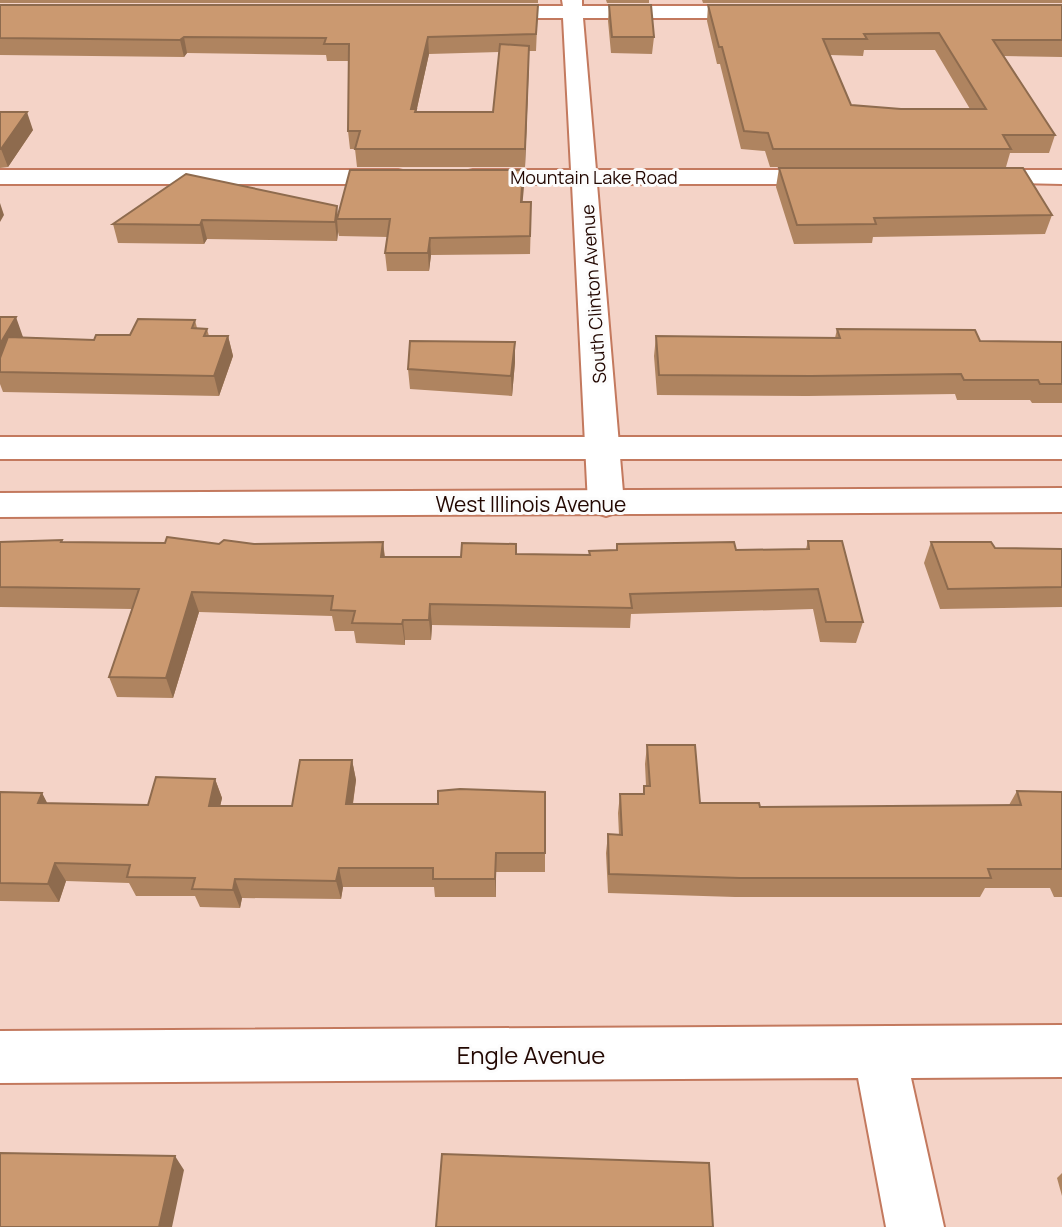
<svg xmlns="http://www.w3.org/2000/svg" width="1062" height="1227" font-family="Manrope,sans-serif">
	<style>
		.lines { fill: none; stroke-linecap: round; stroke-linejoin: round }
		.street-casing { stroke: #c3795e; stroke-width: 4 }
		.secondary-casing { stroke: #c3795e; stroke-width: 4 }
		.street { fill: #fff; fill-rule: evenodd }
		.secondary { fill: #fff; fill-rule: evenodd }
		.wall { fill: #af8460; fill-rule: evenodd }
		.shaded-wall { fill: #8e6b4e }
		.building { fill: #cb9970; stroke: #8e6b4e; stroke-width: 2; fill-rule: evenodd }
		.labels { text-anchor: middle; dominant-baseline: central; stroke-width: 6; stroke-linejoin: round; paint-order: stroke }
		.far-street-label { font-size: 18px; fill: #220701; stroke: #fcfcfc }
		.street-label { font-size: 21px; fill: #220701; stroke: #fcfcfc }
		.near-street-label { font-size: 24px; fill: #220701; stroke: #fcfcfc }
	</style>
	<rect width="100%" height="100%" fill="#f4d3c7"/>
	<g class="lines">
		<g class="street-casing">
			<path id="street" d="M562 0H582V6H759L769 12 759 18H583L596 170H829L838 172 841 177 838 182 829 184H597L624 504 618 512 606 516 594 512 588 504 572 184H473L464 182 461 177 464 172 473 170H571L563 18H487L477 12 487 6H563Z
				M0 170H398L407 172 410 177 407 182 398 184H0Z
				M977 170H1062V184L968 182 965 177 968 172Z
				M1062 1025V1077L911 1078 944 1227H886L858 1078 0 1083V1031Z"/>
		</g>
		<g class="secondary-casing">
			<path id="secondary" d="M0 437H1062V459H0Z
				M1062 488V512L0 517V493Z"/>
		</g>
		<use href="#street" class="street"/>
		<use href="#secondary" class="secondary"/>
	</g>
	<path class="wall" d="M0 0H538V3H0Z
		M606 0H649V3H607Z
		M702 0H1062V3H703Z
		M0 5H538L536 51H529L525 167H357L355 149H350L348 131 349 61H327L326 55 187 53 184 57 0 55ZM499 52 493 112H416L429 54Z
		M609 5 654 37 652 54 611 53 608 21Z
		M708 5H1062V57L1004 56 1055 135 1049 153H1010L1006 167H770L765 151 741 149 720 64H717L707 21ZM864 50H935L970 109H901L851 105 830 55 863 56Z
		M0 112 33 130 8 167 0 168Z
		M779 168 1052 215 1045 234 873 237 872 243 794 244 776 187Z
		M523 170 522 202 531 219 530 254 431 255 429 271H387L385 253 388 237 339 236 338 232 337 241 207 239 204 244 118 243 113 224 338 214Z
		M0 317 23 337 94 340 130 335 195 320 197 328 207 329 209 336H228L233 356 219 396 3 392 0 384Z
		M837 329 980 341 1062 342V403H1032L1030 400H957L955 394 807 396 657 395 654 356 656 336 835 338Z
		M515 342V362L512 396 410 389 408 369Z
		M808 541 863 622 856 643 820 642 813 609 631 614 630 628 432 625 431 640H405V645L356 643 354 631H335L332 616 199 612 173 698 117 697 109 677 132 609 0 607V542L219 544 383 542 385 557H461L516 554 589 555 616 550 617 544 736 550 806 549Z
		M931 542 995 548 1062 549V607L940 609 924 563Z
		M647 745 700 803 760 807 1009 805 1017 791 1062 792V897H1054L1050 888H985L980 897H735L608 893 606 853 608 834 619 835 618 813 620 794H643L644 786H646L645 764Z
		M352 760 356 780 353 804 545 853V872H496V897H435L434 887H343L341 899 242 898 240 908 200 907 195 896H136L129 883 66 881 59 902 0 901V792L42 793 47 804 148 805 215 779 222 798 220 806H292Z
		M1062 1173V1196L1057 1178Z"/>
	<path class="shaded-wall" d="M184 37 187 53 184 57 180 40Z
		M428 37 429 54 416 113 411 109Z
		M529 46V63L525 167V149Z
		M27 112 33 130 8 167 1 149Z
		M523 170 524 187 521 219V202Z
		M0 203 4 215 0 222Z
		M337 206 338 219H337L338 232 337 241 335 222Z
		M202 220 207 239 204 244 200 225Z
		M430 238 431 255 429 271 428 253Z
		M16 317 23 337 4 372H0V344Z
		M228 336 233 356 219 396 214 376Z
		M515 342V362L512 396 511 376Z
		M383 542 385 562 381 557Z
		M192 592 199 612 173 698 166 678Z
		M430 604 432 625 431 640 429 620Z
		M403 620 405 640V645L402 624Z
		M352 760 356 780 350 823 346 804Z
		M215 779 222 798 216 825 209 806Z
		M42 793 52 812 38 803Z
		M496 853V897L495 879Z
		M55 863 66 881 59 902 48 884Z
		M339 868 343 887 341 899 336 881Z
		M235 879 242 898 240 908 233 890Z
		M175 1156 184 1170 172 1227H159Z"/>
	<path class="building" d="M0 5H538L536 34 428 37 411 109H416L415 112H493L500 44 529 46 525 149H355L360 131H348L349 44H324L326 38 184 37 180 40 0 38Z
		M609 5H651L654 37H612Z
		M708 5H1062V40H993L1055 135H1003L1011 149H773L768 133 744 131 722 47H719ZM939 33 986 109H901L851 105 823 39H867L864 34Z
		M0 112H27L1 149H0Z
		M779 168H1023L1052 215 874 218 876 224 797 225Z
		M350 170H523L521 202H531L530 236 430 238 428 253H385L390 219H337Z
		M186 174 337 206 335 222 202 220 200 225 113 224Z
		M0 317H16L0 344Z
		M138 319 195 320 192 328 207 329 204 336H228L214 376 0 372V358L8 337 94 340 96 335H130Z
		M837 329 975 330 980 341 1062 342V384H1040L1038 380H964L961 374 811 376 659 375 656 336 840 338Z
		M410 341 515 342 511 376 408 369Z
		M167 537 219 544 224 540 254 544 383 542 381 557H461L462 543 516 544V554L590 555 589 551 617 550V544L734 542 736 550 809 549 808 541H842L863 622H826L818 589 630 594 632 608 430 604 429 620H403L402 624 352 623 355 611 331 610 333 596 192 592 166 678 109 677 139 589 0 587V542L62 540 61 542 165 543Z
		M931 542H991L995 548 1062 549V587L948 589Z
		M647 745H695L700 803H759L760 807 1021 805 1017 791 1062 792V869H988L991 878H740L609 874 608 834 622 835 620 794H644V786H650Z
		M300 760H352L346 804H438V791L460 789 545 792V853H496L495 879H433V868H339L336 881 235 879 233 890 192 889 195 878 127 877 130 865 55 863 48 884 0 883V792L42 793 38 803 148 805 156 777 215 779 209 806H292Z
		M0 1153 175 1156 159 1227H0Z
		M442 1154 709 1163 713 1227H436Z"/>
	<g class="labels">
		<g class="far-street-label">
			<text x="594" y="177">Mountain Lake Road</text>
			<text transform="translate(593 294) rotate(-94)">South Clinton Avenue</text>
		</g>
		<g class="street-label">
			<text x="531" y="504">West Illinois Avenue</text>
		</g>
		<g class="near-street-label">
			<text x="531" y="1054">Engle Avenue</text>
		</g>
	</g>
</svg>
